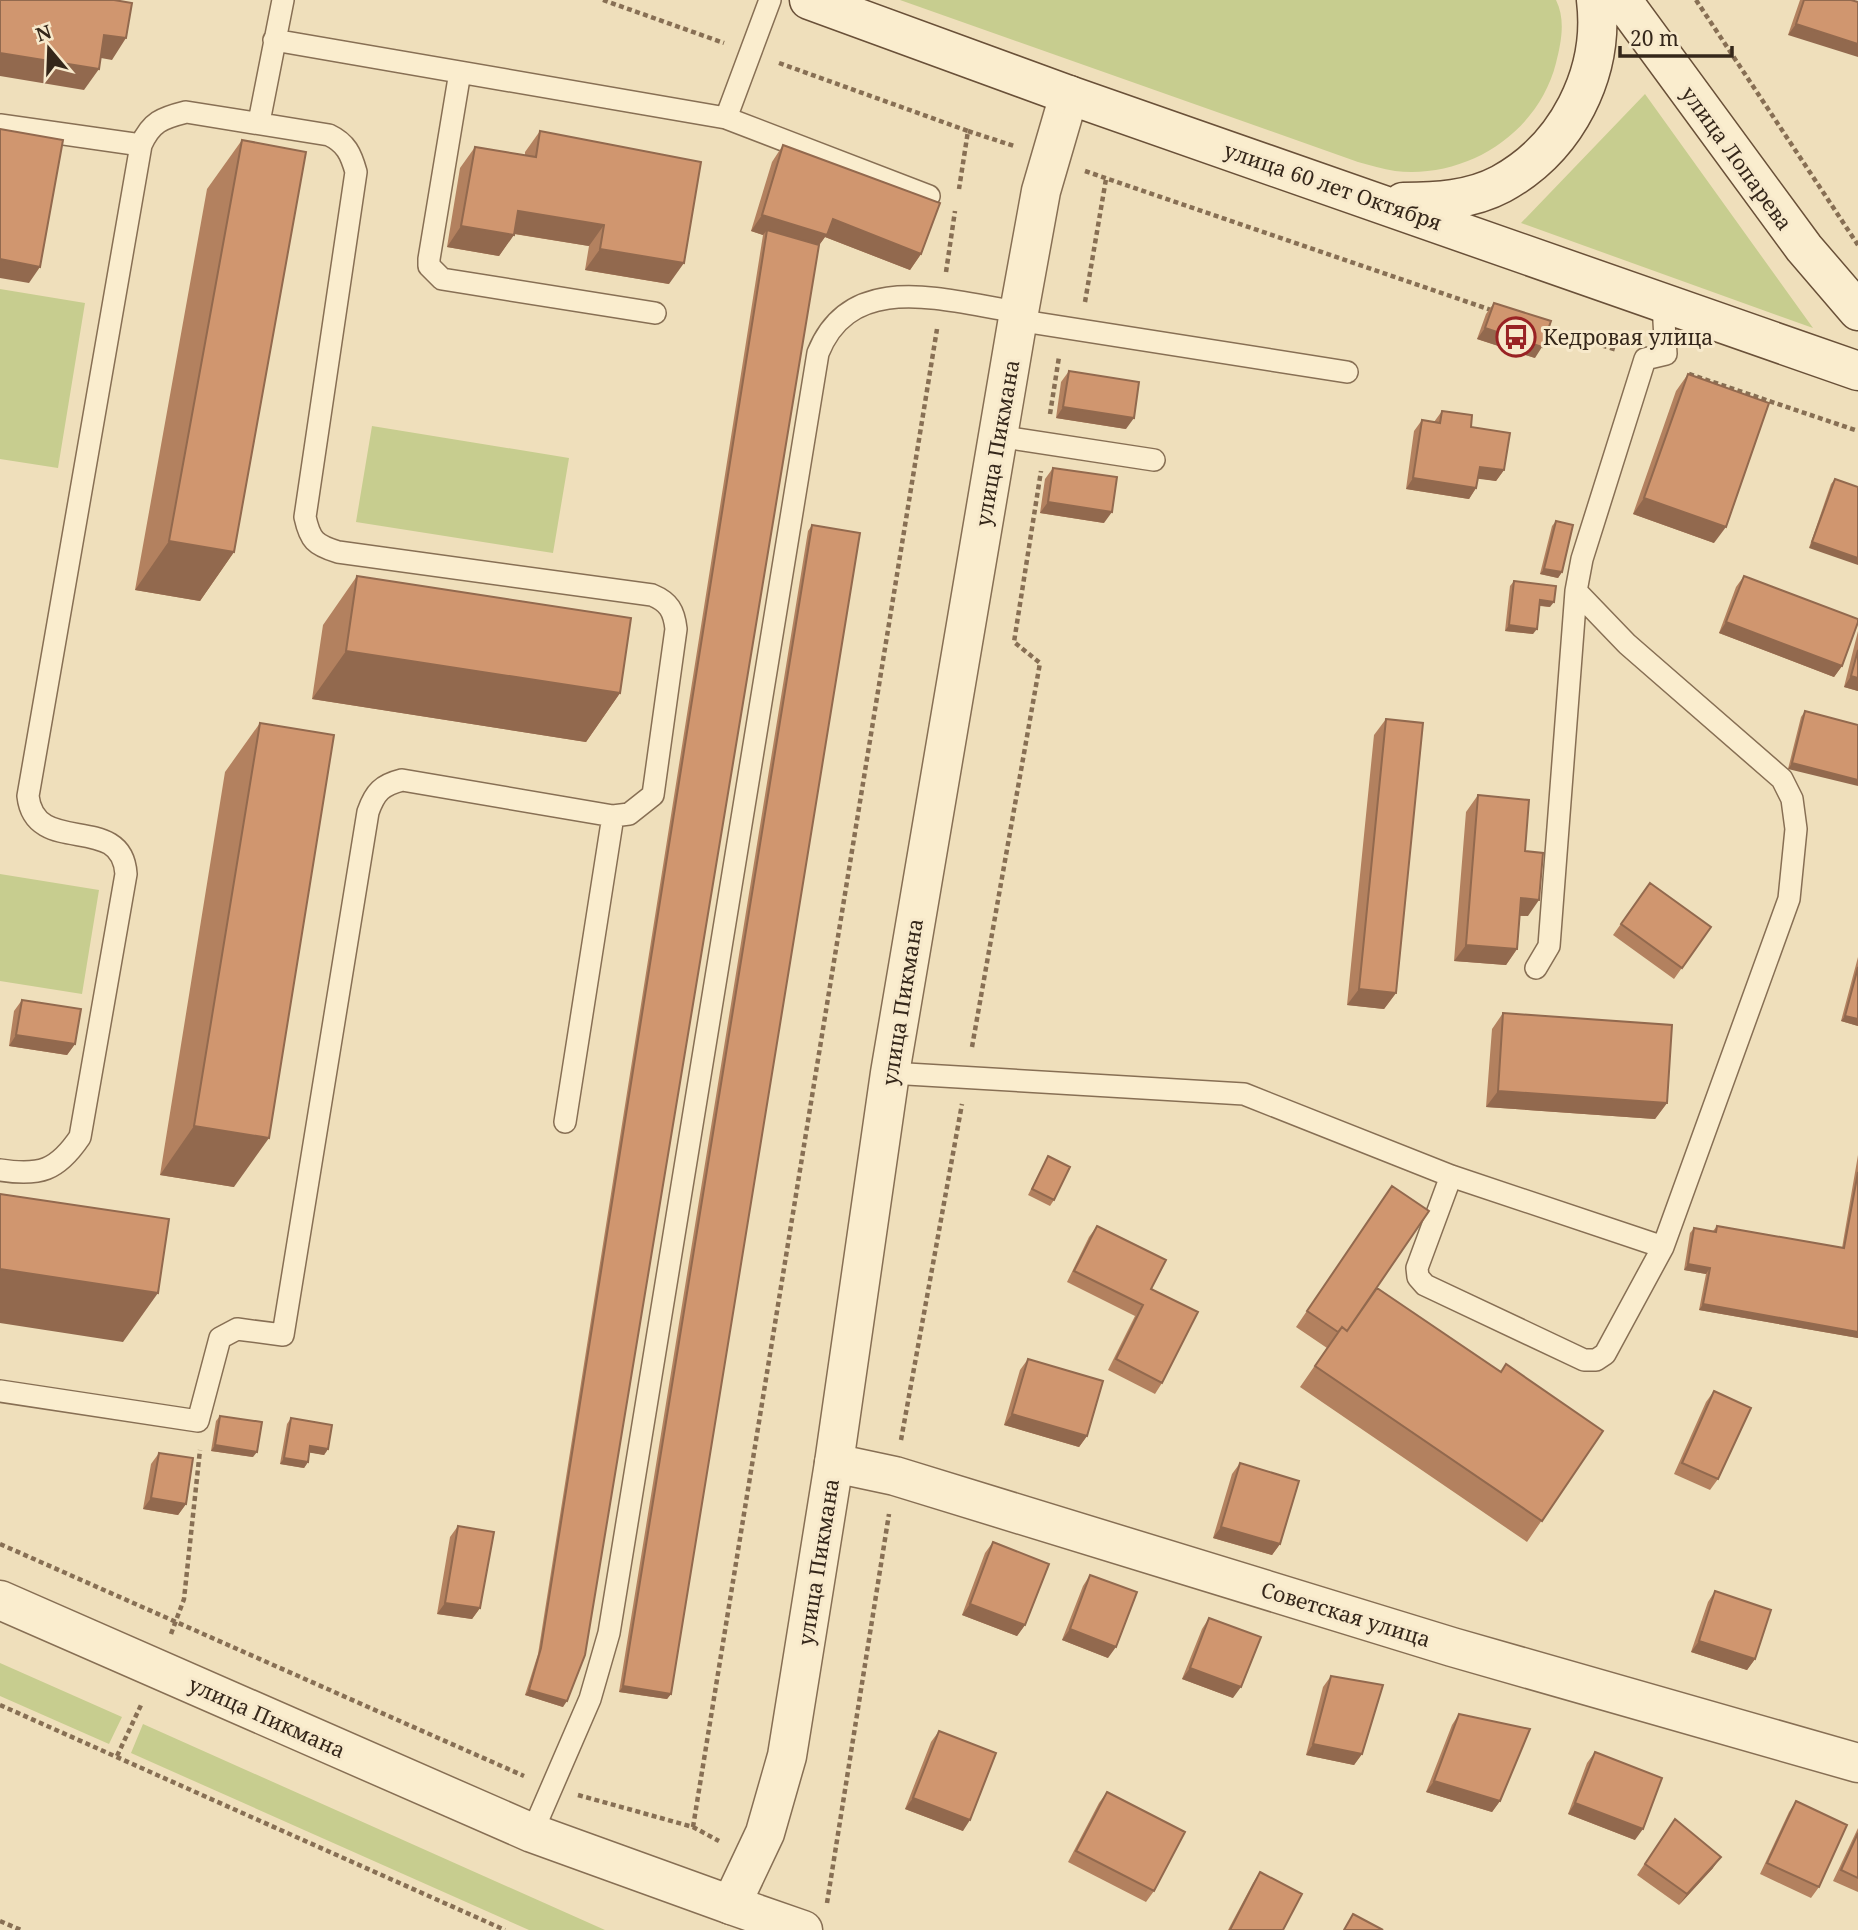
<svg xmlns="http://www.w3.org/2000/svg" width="1858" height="1930" font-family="'Noto Serif',serif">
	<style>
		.green { fill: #c7cd8f }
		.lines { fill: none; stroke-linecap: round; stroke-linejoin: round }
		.service-casing { stroke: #876f54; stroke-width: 24 }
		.minor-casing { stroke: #876f54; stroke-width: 41 }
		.tertiary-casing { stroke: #876f54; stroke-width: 41 }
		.secondary-casing { stroke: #695038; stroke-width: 41 }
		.path { stroke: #876f54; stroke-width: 4.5; stroke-dasharray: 5 3.5; stroke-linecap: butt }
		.service { stroke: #faedce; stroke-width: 21 }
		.minor { stroke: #faedce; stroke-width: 38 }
		.tertiary { stroke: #faedce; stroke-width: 38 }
		.secondary { stroke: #faedce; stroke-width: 38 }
		.wall { fill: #b3815f }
		.shaded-wall { fill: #92694e }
		.building { fill: #d0966f; stroke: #92694e; stroke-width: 2 }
		.labels { text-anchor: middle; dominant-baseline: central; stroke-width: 6; stroke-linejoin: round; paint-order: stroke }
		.street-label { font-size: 21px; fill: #35271a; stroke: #f7e9cb }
		.poi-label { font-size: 21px; fill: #35271a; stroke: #f7e9cb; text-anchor: start }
	</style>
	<rect width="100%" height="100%" fill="#efdfbb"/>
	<path class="green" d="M900 0H1556C1566 20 1561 43 1556 63 1538 134 1466 179 1395 171 1383 169 1370 165 1358 162Z
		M1645 94 1813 328 1521 223Z
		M0 289 85 303 58 468 0 459Z
		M372 426 569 458 553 553 356 522Z
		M0 874 99 890 82 994 0 981Z
		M0 1663 122 1717 109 1744 0 1696Z
		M143 1724 605 1930H529L131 1753Z"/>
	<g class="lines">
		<g class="service-casing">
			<path id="service" d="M274 40 726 118 929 196
				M460 72 429 259V266L442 279 655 313
				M726 118 770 0
				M259 122 283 0
				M0 125 141 145
				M1017 320 1347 372
				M998 436 1154 460
				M1536 968 1549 946 1576 591 1582 559 1645 359 1666 354 1663 305
				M890 1073 1244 1094 1451 1176 1663 1247
				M565 1122 613 816
				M0 1170C40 1176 57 1171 80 1137L126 874C122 811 35 858 28 796L141 145C151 122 162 118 186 112L329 135C346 143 351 154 356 172L305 517C310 540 315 545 338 552L652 595C669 602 674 611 676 629L653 795 629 814 613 816 402 780C382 785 375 792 368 812L283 1335 237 1329 220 1338 198 1421 0 1391
				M1451 1176 1417 1268 1418 1277 1425 1285 1584 1360H1596L1605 1354 1663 1247 1789 899 1796 829 1792 799 1782 779 1627 644 1576 591
				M532 1833 590 1699 609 1633 818 353C852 268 948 302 1019 312"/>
		</g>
		<g class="minor-casing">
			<path id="minor" d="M834 1463 895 1476 1452 1647 1858 1763
				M731 1905 803 1930"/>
		</g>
		<g class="tertiary-casing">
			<path id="tertiary" d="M0 1600 532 1833 731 1905 765 1833 787 1756 834 1463 890 1073 1019 312 1041 191 1069 95"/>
		</g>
		<g class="secondary-casing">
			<path id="secondary" d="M809 0 1069 95 1858 371
				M1622 0 1804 248 1858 311
				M1403 202C1436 202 1471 200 1501 184 1567 148 1605 73 1596 0"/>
		</g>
		<path class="path" d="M603 0 724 43
			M1696 0 1858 245
			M779 63 968 131 959 189
			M968 131 1014 146
			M1085 171 1494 311
			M946 272 955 211
			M1085 302 1106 179
			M1545 328 1617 350
			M1689 374 1858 431
			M1050 414 1059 357
			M972 1047 1040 663 1014 642 1041 471
			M901 1440 962 1104
			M0 1544 524 1776
			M171 1634 184 1599 200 1450
			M0 1705 505 1930
			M117 1756 142 1703
			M578 1795 693 1827 719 1841
			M693 1827 937 329
			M827 1903 889 1514
			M0 1921 21 1930"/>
		<use href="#service" class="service"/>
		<use href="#minor" class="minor"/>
		<use href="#tertiary" class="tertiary"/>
		<use href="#secondary" class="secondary"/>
	</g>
	<path class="wall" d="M1800 0H1851L1788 35Z
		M540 131 669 284 585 270 589 246 514 234 499 256 447 247 460 168 475 147 525 155V152Z
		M242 140 234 552 200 601 135 590 207 189Z
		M783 145 921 254 910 270 825 237 819 245 563 1707 525 1695 538 1654 763 235 751 231 772 162Z
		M1494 303 1535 358 1477 339 1486 314Z
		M1069 371 1126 429 1056 418 1061 382Z
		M1688 374 1714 543 1633 514 1676 391Z
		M1442 411 1471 427 1504 470 1496 481 1478 478 1476 488 1469 499 1406 489 1414 431 1422 420 1434 422Z
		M1053 468 1104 523 1040 513 1045 479Z
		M1835 479 1858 487 1809 548 1831 484Z
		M1556 521 1562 572 1558 578 1540 574 1552 526Z
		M812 525 671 1694 667 1699 619 1692 808 531Z
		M357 576 620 693 586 742 312 699 323 625Z
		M1744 576 1842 666 1834 677 1719 633 1736 587Z
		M1514 581 1550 607 1540 606 1533 634 1505 631 1510 586Z
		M1858 631V691L1844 687Z
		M1805 711 1858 725 1788 769 1801 717Z
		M1386 719 1396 993 1384 1009 1347 1005 1374 735Z
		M260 723 234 1187 160 1175 225 772Z
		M1478 795 1525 851 1528 916H1520L1517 949 1506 965 1454 961 1466 812Z
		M1650 883 1711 927 1674 979 1613 935Z
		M1858 957V1026L1841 1021Z
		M22 1000 75 1044 67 1055 9 1046 14 1011Z
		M1503 1013 1667 1103 1655 1119 1486 1107 1492 1029Z
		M1858 1155V1338L1699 1310 1706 1274 1684 1270 1690 1233 1694 1228 1713 1231 1717 1226 1842 1248Z
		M1048 1156 1054 1200 1050 1206 1028 1195Z
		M1392 1186 1372 1296 1603 1431 1527 1542 1300 1387 1327 1348 1296 1327Z
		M1097 1226 1151 1289 1162 1383 1155 1394 1108 1370 1135 1316 1067 1282 1089 1237Z
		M1028 1359 1087 1436 1079 1447 1004 1425 1020 1370Z
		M1714 1391 1718 1479 1710 1490 1674 1474 1706 1402Z
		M220 1416 253 1457 211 1451 216 1421Z
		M291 1418 328 1449 324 1455 309 1452 308 1462 304 1468 280 1464 287 1424Z
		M159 1453 186 1504 178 1515 143 1509 151 1464Z
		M1240 1463 1280 1544 1272 1555 1213 1538 1232 1474Z
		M458 1526 480 1608 472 1619 437 1614 450 1537Z
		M993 1542 1025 1625 1017 1636 962 1615 985 1553Z
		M1090 1575 1108 1658 1062 1640 1083 1586Z
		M1715 1591 1755 1659 1747 1670 1691 1652 1708 1602Z
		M1209 1618 1233 1698 1182 1679 1202 1629Z
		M1331 1676 1362 1754 1354 1765 1306 1755 1323 1687Z
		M1459 1714 1500 1801 1492 1812 1426 1792 1452 1725Z
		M939 1731 963 1831 905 1809 931 1742Z
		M1595 1752 1635 1840 1568 1814 1587 1763Z
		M1107 1792 1154 1891 1146 1902 1068 1862 1099 1803Z
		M1796 1801 1819 1887 1811 1898 1760 1874 1789 1812Z
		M1675 1819 1713 1868 1679 1905 1637 1875Z
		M1858 1828V1892L1833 1881Z
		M1260 1872 1283 1930H1228L1253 1883Z"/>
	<path class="shaded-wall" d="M1796 24 1858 44V57L1788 35Z
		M104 35 126 38 112 60 90 56Z
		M0 53 99 69 84 90 0 76Z
		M518 211 604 225 589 246 503 232Z
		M762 215 833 219 921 254 910 270 825 237 815 251 767 230 763 235 751 231Z
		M461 226 514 235 499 256 447 247Z
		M600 249 684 263 669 284 585 270Z
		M0 259 40 267 29 283 0 278Z
		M1485 328 1542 347 1535 358 1477 339Z
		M1063 407 1134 418 1126 429 1056 418Z
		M1480 467 1504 470 1496 481 1472 478Z
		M1413 478 1476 488 1469 499 1406 489Z
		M1644 498 1726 527 1714 543 1633 514Z
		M1048 502 1112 512 1104 523 1040 513Z
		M169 541 234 552 200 601 135 590Z
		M1812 542 1858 558V565L1809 548Z
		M1544 569 1562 572 1558 578 1540 574Z
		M1540 600 1554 602 1550 607 1536 605Z
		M1726 622 1842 666 1834 677 1719 633Z
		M1509 625 1537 629 1533 634 1505 631Z
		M346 651 620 693 586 742 312 699Z
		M1851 676 1858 678V691L1844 687Z
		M1792 763 1858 780V786L1788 769Z
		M1521 898 1539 900 1528 916 1510 915Z
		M1466 945 1517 949 1506 965 1454 961Z
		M1359 989 1396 993 1384 1009 1347 1005Z
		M1845 1016 1858 1019V1026L1841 1021Z
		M16 1035 75 1044 67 1055 9 1046Z
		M1498 1091 1667 1103 1655 1119 1486 1107Z
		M194 1126 269 1138 234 1187 160 1175Z
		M1688 1264 1710 1268 1706 1274 1684 1270Z
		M0 1269 158 1293 123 1342 0 1323Z
		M1703 1304 1858 1332V1338L1699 1310Z
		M1012 1414 1087 1436 1079 1447 1004 1425Z
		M215 1445 257 1452 253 1457 211 1451Z
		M310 1446 328 1449 324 1455 306 1452Z
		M284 1458 308 1462 304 1468 280 1464Z
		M151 1498 186 1504 178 1515 143 1509Z
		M1221 1527 1280 1544 1272 1555 1213 1538Z
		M445 1603 480 1608 472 1619 437 1614Z
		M970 1604 1025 1625 1017 1636 962 1615Z
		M1070 1629 1116 1647 1108 1658 1062 1640Z
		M1699 1641 1755 1659 1747 1670 1691 1652Z
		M1190 1668 1241 1687 1233 1698 1182 1679Z
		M623 1686 671 1694 667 1699 619 1692Z
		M529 1690 567 1701 563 1707 525 1695Z
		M1313 1744 1362 1754 1354 1765 1306 1755Z
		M1434 1781 1500 1801 1492 1812 1426 1792Z
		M913 1798 970 1820 963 1831 905 1809Z
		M1575 1803 1643 1829 1635 1840 1568 1814Z
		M1721 1857 1713 1868 1679 1905 1687 1894Z"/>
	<path class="building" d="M0 0H114L132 3 126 38 104 35 99 69 0 53Z
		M1804 0H1851L1858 2V44L1796 24Z
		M0 129 63 140 40 267 0 259Z
		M540 131 701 162 684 263 600 249 604 225 518 211 514 235 461 226 475 147 536 157Z
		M242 140 306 152 234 552 169 541Z
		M783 145 940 203 921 254 833 219 827 235 762 215Z
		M767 230 819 245 585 1655 567 1701 529 1690 541 1648Z
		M1494 303 1551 321 1542 347 1485 328Z
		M1069 371 1139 382 1134 418 1063 407Z
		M1688 374 1769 403 1726 527 1644 498Z
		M1442 411 1472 415 1471 427 1510 433 1504 470 1480 467 1476 488 1413 478 1422 420 1440 423Z
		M1053 468 1117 477 1112 512 1048 502Z
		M1835 479 1858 487V558L1812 542Z
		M1556 521 1573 525 1562 572 1544 569Z
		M812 525 860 533 671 1694 623 1686Z
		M357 576 631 618 620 693 346 651Z
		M1744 576 1858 619V622L1842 666 1726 622Z
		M1514 581 1556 586 1554 602 1540 600 1537 629 1509 625Z
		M1858 650V678L1851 676Z
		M1805 711 1858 725V780L1792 763Z
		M1386 719 1423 723 1396 993 1359 989Z
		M260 723 334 735 269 1138 194 1126Z
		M1478 795 1529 800 1525 851 1543 853 1539 900 1521 898 1517 949 1466 945Z
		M1650 883 1711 927 1682 968 1621 924Z
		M1858 967V1019L1845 1016Z
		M22 1000 81 1009 75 1044 16 1035Z
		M1503 1013 1672 1025 1667 1103 1498 1091Z
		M1048 1156 1070 1167 1054 1200 1032 1189Z
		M1858 1172V1332L1703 1304 1710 1268 1688 1264 1694 1228 1716 1232 1717 1226 1844 1248Z
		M1392 1186 1429 1211 1347 1331 1342 1327 1338 1332 1307 1311Z
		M0 1194 169 1219 158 1293 0 1269Z
		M1097 1226 1166 1260 1151 1289 1198 1312 1162 1383 1116 1359 1143 1305 1074 1271Z
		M1377 1288 1501 1372 1506 1364 1603 1431 1542 1521 1315 1366 1342 1327 1347 1331Z
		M1028 1359 1103 1381 1087 1436 1012 1414Z
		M1714 1391 1751 1408 1718 1479 1682 1463Z
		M220 1416 262 1422 257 1452 215 1445Z
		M291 1418 332 1425 328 1449 310 1446 308 1462 284 1458Z
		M159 1453 193 1458 186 1504 151 1498Z
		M1240 1463 1299 1481 1280 1544 1221 1527Z
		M458 1526 494 1532 480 1608 445 1603Z
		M993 1542 1049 1564 1025 1625 970 1604Z
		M1090 1575 1137 1592 1116 1647 1070 1629Z
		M1715 1591 1771 1610 1755 1659 1699 1641Z
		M1209 1618 1261 1637 1241 1687 1190 1668Z
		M1331 1676 1383 1685 1362 1754 1313 1744Z
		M1459 1714 1530 1729 1500 1801 1434 1781Z
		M939 1731 996 1753 970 1820 913 1798Z
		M1595 1752 1662 1778 1643 1829 1575 1803Z
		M1107 1792 1185 1832 1154 1891 1076 1851Z
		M1796 1801 1847 1825 1819 1887 1767 1863Z
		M1675 1819 1721 1857 1687 1894 1645 1864Z
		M1858 1833V1878L1841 1870Z
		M1260 1872 1302 1894 1283 1930H1230Z
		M1353 1914 1383 1930H1344Z"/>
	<defs>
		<g id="bus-ring" transform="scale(2.0125)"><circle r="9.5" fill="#f7e9cb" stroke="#992224" stroke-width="1.5"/><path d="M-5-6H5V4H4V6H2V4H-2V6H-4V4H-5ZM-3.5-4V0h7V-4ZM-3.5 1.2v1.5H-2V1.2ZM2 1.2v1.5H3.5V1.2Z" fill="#992224"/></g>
	</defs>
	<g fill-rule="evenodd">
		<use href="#bus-ring" x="1516" y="337"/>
	</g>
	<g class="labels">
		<g class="street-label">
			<text transform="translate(1737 158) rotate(54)">улица Лопарева</text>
			<text transform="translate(1333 186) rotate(19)">улица 60 лет Октября</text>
			<text transform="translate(997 443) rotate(-80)">улица Пикмана</text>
			<text transform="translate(902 1002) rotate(-81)">улица Пикмана</text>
			<text transform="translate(818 1562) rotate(-81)">улица Пикмана</text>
			<text transform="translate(1346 1614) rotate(17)">Советская улица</text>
			<text transform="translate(267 1717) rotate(24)">улица Пикмана</text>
		</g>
		<g class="poi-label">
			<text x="1543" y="337">Кедровая улица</text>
		</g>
	</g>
	<g transform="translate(49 49) rotate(341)" stroke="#f7e9cb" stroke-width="5" paint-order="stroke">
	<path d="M0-5L12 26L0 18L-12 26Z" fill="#35271a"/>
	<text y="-10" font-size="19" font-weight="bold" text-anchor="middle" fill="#35271a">N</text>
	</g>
	<path d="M1620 46v10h112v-10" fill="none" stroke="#35271a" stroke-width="3.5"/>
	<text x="1630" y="46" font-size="21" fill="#35271a" stroke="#f7e9cb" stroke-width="5" paint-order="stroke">20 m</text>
</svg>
